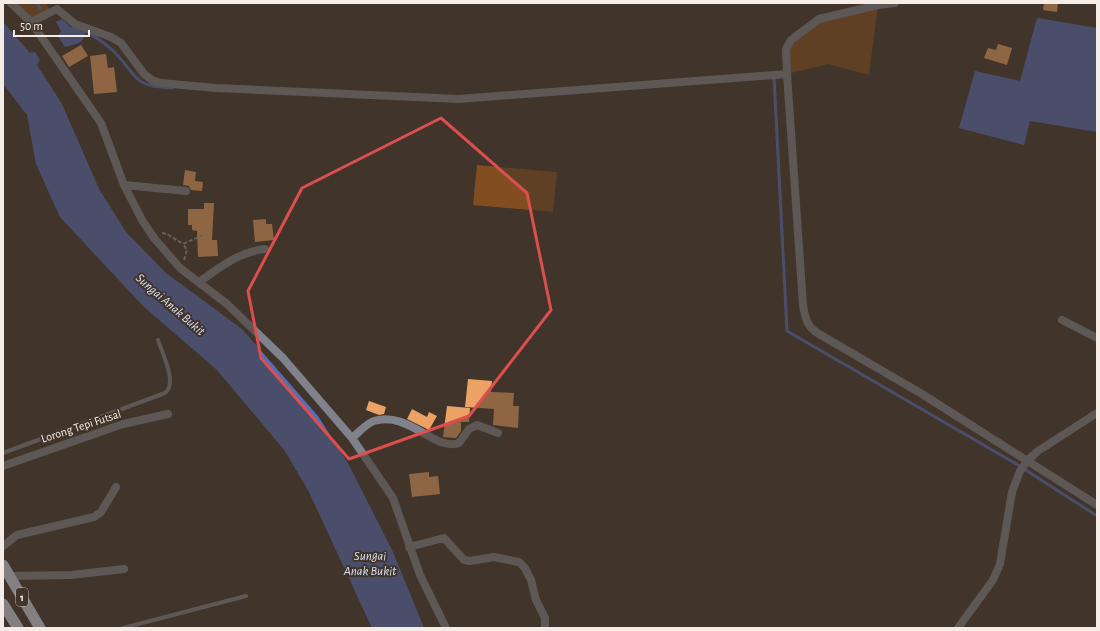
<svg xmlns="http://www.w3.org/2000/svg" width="1100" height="631" font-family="'Alegreya Sans',sans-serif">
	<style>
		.green { fill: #834e1f }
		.water { fill: #546eb8 }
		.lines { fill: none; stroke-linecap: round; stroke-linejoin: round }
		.stream { stroke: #546eb8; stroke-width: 3 }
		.building { fill: #eda265 }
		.path { stroke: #9a8f87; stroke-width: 2; stroke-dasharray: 4 2; stroke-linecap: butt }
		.service { stroke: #7f828a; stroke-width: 4 }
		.minor { stroke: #7f828a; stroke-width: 8 }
		.trunk { stroke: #d6dcec; stroke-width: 11 }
		.marked { fill: none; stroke: #dc4f4e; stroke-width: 3; stroke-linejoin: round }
		.labels { text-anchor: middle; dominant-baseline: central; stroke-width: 4; stroke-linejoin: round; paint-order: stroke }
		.shield { fill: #41342a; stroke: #beb5ad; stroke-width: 1 }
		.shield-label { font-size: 11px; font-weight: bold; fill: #f4ece5 }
		.street-label { font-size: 12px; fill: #f4ece5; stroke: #41342a }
		.water-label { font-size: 13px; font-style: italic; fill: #d8e1f5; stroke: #41342a }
	</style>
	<rect width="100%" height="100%" fill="#41342a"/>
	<path class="green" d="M11 3H46L51 12 31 22Z
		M878 5 869 75 828 64 787 74 786 49 819 19Z
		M477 165 557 172 553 212 473 205Z"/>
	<path class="water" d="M1037 18 1097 28V132L1030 121 1024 145 959 128 975 71 1020 81Z
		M62 19 71 27 85 30C86 44 76 44 65 47L58 36 61 31 56 22Z
		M3 22 30 53 35 52 40 60 37 65 62 104 99 189 126 232 166 273 242 329 318 416 349 465 393 552 424 628H372L309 492 285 451 217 370 143 306 60 217 36 164 27 115 3 84Z"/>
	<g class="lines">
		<path class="stream" d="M37 3 40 9
			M86 31C94 37 104 42 111 49 138 73 129 87 172 88
			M774 77 787 331 1018 465 1097 516"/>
	</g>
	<path class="building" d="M1044 3H1058L1057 12 1043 10Z
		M998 44 1012 48 1007 65 984 58 988 48 996 50Z
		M81 45 88 56 69 67 62 56Z
		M106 54 108 68 114 67 117 92 94 94 90 56Z
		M185 170 196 172 195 181 203 182 202 191 191 190 189 186 183 185Z
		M204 203H214L212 240H217L218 256 198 257 197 231 192 230V225H188V209H204Z
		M266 219V224H272L274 240 255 242 253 220Z
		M468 379 492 381 491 392 514 393 513 406H519L518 428 493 425 494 409 465 407Z
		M369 401 386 407 384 414 379 415 366 410Z
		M447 406 470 408 469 422H461V431L456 438 443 437Z
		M412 409 427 417 429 412 437 416 429 430 407 419Z
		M429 472V477L438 476 440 494 412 497 409 474Z"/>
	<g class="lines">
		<path class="path" d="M162 233 167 234 183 244
			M184 260 187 250 183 244 203 235"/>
		<path class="service" d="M3 453 165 393C178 383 162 353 158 340
			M123 628 246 596"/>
		<path class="minor" d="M11 3 31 22 101 123 124 185 142 220 154 238 180 268 227 304 283 358 352 438 393 498 420 575 446 628
			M31 22 57 9 75 24 111 37 121 43 144 74 152 80 161 83 216 88 459 99 787 74 803 305C805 318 807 327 819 334L922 394 1097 505
			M787 74 786 49 791 40 819 19 878 5 895 3
			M124 185 186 191
			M199 282C221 267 238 252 265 249
			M1062 320 1097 338
			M352 438C358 433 367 423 374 421 408 410 435 452 459 443L469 429 477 425 498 433
			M3 466 123 424 168 414
			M3 546 17 535 94 517 101 512 116 487
			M409 547 444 538 464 560 470 561 494 557 519 562 525 568 531 580 536 600 545 618V628
			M10 576 71 575 124 569
			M958 628 993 580 1000 564 1012 492 1020 471 1028 460 1038 451 1097 413"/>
		<path class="trunk" d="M3 565 40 628
			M3 604 18 628"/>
	</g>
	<path d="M0 0H1100V631H0ZM441 118 527 193 551 310 469 416 349 459 261 358 248 291 302 188Z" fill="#41342a" fill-opacity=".55" fill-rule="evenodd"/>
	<path class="marked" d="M441 118 527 193 551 310 469 416 349 459 261 358 248 291 302 188Z"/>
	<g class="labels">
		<rect class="shield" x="16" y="588" width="12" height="18" rx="3"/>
		<g class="shield-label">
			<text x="22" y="597">1</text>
		</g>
		<g class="street-label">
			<text transform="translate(81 426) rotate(-18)">Lorong Tepi Futsal</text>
		</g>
		<g class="water-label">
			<text transform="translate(170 305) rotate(41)">Sungai Anak Bukit</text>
			<text x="370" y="556">Sungai<tspan x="370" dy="15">Anak Bukit</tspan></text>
		</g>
	</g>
	<rect width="1100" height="631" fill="none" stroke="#f4ece5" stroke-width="8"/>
	<path d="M14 30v6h75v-6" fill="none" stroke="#f4ece5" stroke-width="2"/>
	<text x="20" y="30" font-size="12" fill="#f4ece5" stroke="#41342a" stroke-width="3" paint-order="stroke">50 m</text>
</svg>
